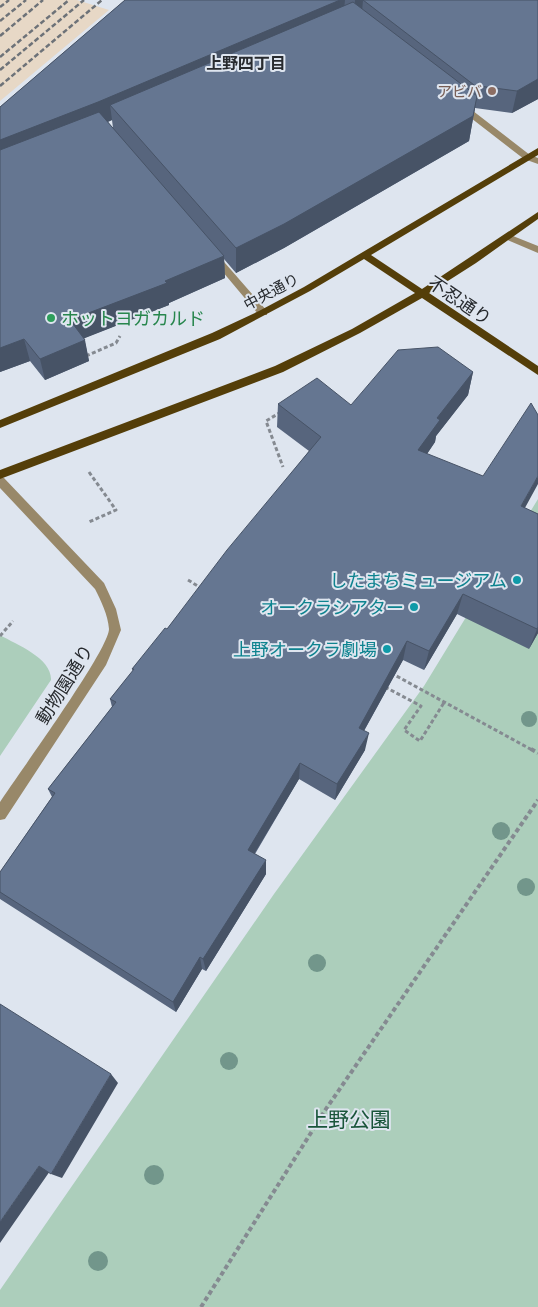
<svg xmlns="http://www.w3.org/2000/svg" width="538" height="1307" font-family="'Open Sans','Noto Sans JP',sans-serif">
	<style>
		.commercial { fill: #e7d8c6 }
		.green { fill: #accebb }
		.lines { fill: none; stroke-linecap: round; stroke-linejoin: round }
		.path-far1 { stroke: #858a91; stroke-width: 3; stroke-dasharray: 4 2.5; stroke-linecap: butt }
		.path { stroke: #858a91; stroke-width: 4; stroke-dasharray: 4.5 3; stroke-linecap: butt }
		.minor { fill: #988869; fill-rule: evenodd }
		.major { fill: #543e09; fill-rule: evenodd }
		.rail { stroke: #6d7278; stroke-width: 2.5; stroke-dasharray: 5 2.5; stroke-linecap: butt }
		.tree { fill: #72968b }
		.wall { fill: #57657d; fill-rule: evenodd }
		.shaded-wall { fill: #475366 }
		.building { fill: #657691; stroke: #475366 }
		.education-dot { fill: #8d6e63; stroke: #dee5ef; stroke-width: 2 }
		.leisure-dot { fill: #2e9e5b; stroke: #dee5ef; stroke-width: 2 }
		.culture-dot { fill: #0f9aa8; stroke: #dee5ef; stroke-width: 2 }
		.labels { text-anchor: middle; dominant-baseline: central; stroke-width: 4; stroke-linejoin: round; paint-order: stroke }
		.far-education-label { font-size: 15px; fill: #785e54; stroke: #dee5ef; text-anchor: end }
		.far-street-label { font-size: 15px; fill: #272a2e; stroke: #dee5ef }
		.far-neighbourhood-label { font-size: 16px; font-weight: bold; fill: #272a2e; stroke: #dee5ef }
		.street-label { font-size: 18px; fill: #272a2e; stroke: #dee5ef }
		.leisure-label { font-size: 18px; fill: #27864d; stroke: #dee5ef; text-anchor: start }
		.culture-label { font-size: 18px; fill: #0d838f; stroke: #dee5ef; text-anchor: end }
		.near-park-label { font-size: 21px; fill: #19553a; stroke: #dee5ef }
	</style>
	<rect width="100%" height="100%" fill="#dee5ef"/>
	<path class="commercial" d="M0 0H77L109 10 0 101Z"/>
	<path class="green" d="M538 499V1307H0V1290L274 894 424 686Z
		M0 635C17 645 52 658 51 680L0 756Z"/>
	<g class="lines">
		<path class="path-far1" d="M86 356 116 343 120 336
			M281 412 266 421 283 467
			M89 472 116 510 89 522
			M188 580 201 588
			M0 636 13 621
			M391 673 534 751
			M385 687 421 706 404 730 420 741 445 701"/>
		<path class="path" d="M531 749 538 753
			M201 1307 326 1109 538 800"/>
		<path class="minor" d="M458 104H464L530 155 538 158V164L524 159 458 108Z
			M508 234 538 246V253L505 239 503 237Z
			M215 254 218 255 267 311V315H259L212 259V255Z
			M0 477 4 478 104 583 116 609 121 630 106 665 5 819 0 820V802C17 776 109 650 109 629 108 615 101 601 95 589L0 488Z"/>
		<path class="major" d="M538 148V155L371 255 422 289 538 212V219L476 263 429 293 538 366V375L422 298 360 333 283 372 0 479V470L275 366 352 329 415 293 364 259 310 291 220 339 0 428V420L212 333 259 311 304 287Z"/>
		<path class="rail" d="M0 7 9 0
			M0 21 26 0
			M0 36 43 0
			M0 57 69 0
			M0 70 84 0
			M0 86 102 0"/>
	</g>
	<g class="tree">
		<circle cx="529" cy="719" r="8"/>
		<circle cx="501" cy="831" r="9"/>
		<circle cx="526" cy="887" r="9"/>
		<circle cx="317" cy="963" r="9"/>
		<circle cx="229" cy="1061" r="9"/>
		<circle cx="154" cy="1175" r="10"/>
		<circle cx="98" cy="1261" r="10"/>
	</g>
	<path class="wall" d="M125 0H538V99L512 113 475 108 469 141 284 248 236 273 224 259 225 278 169 303V305L84 338 89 361 45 380 30 361 0 372V107ZM112 120 113 128 108 122Z
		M473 372 468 395 436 436 435 442 427 454 525 508 538 514V633L529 649 457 614 424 670 403 660 364 731 365 750 335 800 299 779 255 854 266 874 206 971 202 969 176 1012 0 899V872L52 797 48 789 112 707 110 699 133 671 132 669 167 629 309 451 277 427 278 404 351 405Z"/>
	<path class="shaded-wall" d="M340 0H345L343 20 110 105 112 120 2 164 0 158V140Z
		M355 0H390H363L362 12 354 16Z
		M538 79V99L512 113 517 91Z
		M477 96 469 141 284 248 236 273V248Z
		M224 256 225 278 169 303V305L75 342 70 320Z
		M24 339 30 361 0 372V348Z
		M85 340 89 361 45 380 40 359Z
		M473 372 468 395 436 436 435 442 414 473 418 450 437 418Z
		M538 476V484L514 528 521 506Z
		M463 594 457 614 424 670 429 651Z
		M538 627V633L529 649Z
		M407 641 403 660 356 745 359 728Z
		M369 733 365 750 335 800 337 784Z
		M300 763 299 779 248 864V850Z
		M266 860V874L206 971 203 959Z
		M200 957 202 969 176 1012 173 1002Z
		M111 1074 118 1083 62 1178 51 1174Z
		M39 1166 50 1171 0 1243V1222Z"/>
	<path class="building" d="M125 0H340L98 102 0 140V107Z
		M363 0H538V79L517 91 479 86 478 88Z
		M353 2 477 96 473 116 284 224 236 248 110 105Z
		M99 112 224 256 165 281 167 283 70 320 85 340 40 359 24 339 0 348V150Z
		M438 347 473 372 437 418 440 420 418 450 483 476 531 403 538 415V476L521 506 538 514V627L537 629 463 594 429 651 407 641 359 728 369 733 337 784 300 763 248 850 266 860 203 959 200 957 173 1002 0 892V872L55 793 48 789 116 702 110 699 134 669H132L165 628 167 629 227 550 321 437 278 404 317 378 351 405 398 350Z
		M0 1004 111 1074 51 1174 39 1166 0 1222Z"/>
	<circle class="education-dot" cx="492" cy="91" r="5"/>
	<circle class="leisure-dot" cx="51" cy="318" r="5"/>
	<g class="culture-dot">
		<circle cx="517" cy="580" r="5"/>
		<circle cx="414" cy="607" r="5"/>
		<circle cx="387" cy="649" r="5"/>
	</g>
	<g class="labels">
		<g class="far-education-label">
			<text x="482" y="91">アビバ</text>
		</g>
		<g class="far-street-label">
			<text transform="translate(271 291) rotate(-28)">中央通り</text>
		</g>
		<g class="far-neighbourhood-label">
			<text x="246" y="63">上野四丁目</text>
		</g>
		<g class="street-label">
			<text transform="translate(460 300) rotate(34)">不忍通り</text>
			<text transform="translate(64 684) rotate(-58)">動物園通り</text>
		</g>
		<g class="leisure-label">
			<text x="61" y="318">ホットヨガカルド</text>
		</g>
		<g class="culture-label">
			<text x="507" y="580">したまちミュージアム</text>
			<text x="404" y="607">オークラシアター</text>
			<text x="377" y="649">上野オークラ劇場</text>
		</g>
		<g class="near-park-label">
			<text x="349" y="1119">上野公園</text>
		</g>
	</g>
</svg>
